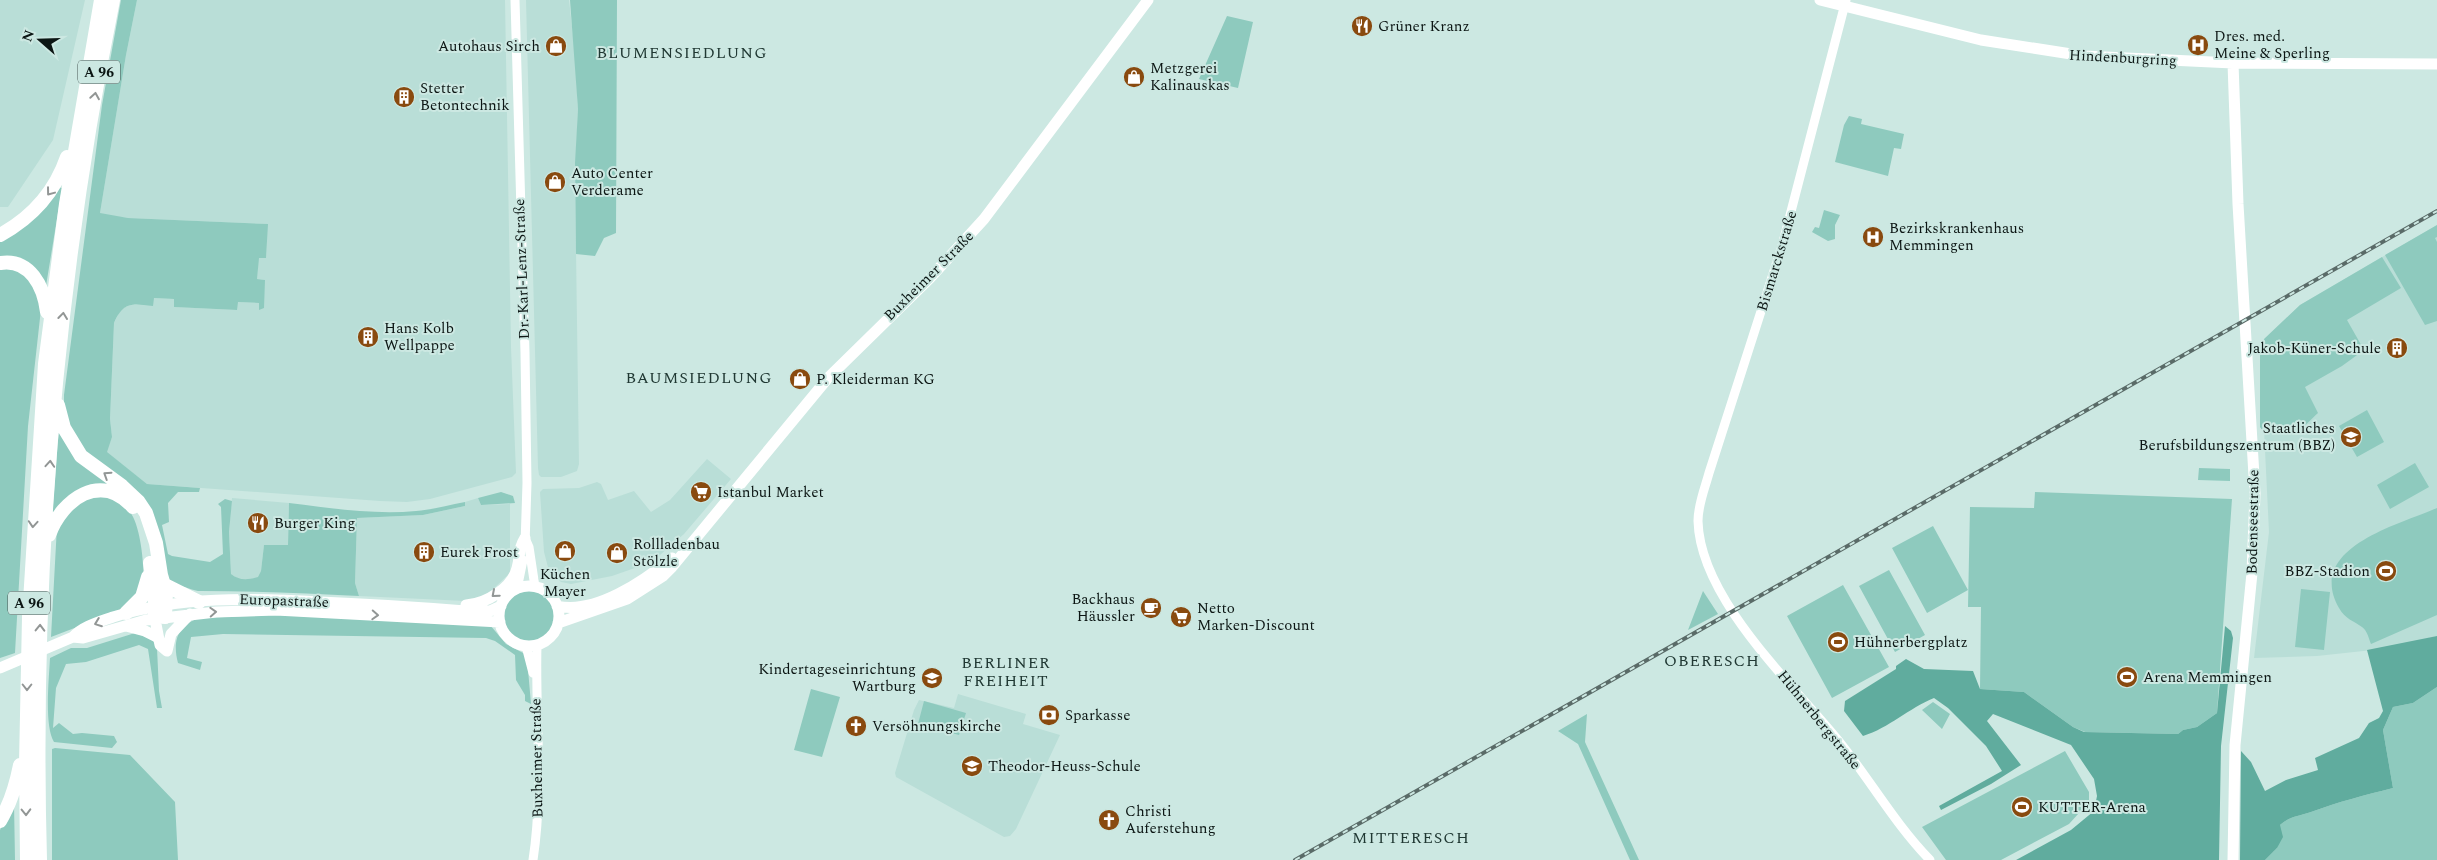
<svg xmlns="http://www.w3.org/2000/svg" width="2437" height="860" font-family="Spectral,serif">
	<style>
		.built { fill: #b9ded7 }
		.green { fill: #8ecabe }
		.forest { fill: #60ac9e }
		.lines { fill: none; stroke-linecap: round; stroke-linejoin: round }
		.minor { stroke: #fff; stroke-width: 9 }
		.major { stroke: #fff; stroke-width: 11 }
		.highway { stroke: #fff; stroke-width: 14 }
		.rail-casing { stroke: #5a6b68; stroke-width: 4 }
		.rail { stroke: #cce8e2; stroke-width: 2; stroke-dasharray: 5.5; stroke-linecap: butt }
		.oneway { stroke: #929695 }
		.labels { text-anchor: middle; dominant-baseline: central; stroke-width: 4; stroke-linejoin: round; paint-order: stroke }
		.shield { fill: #cce8e2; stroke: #465552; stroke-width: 1 }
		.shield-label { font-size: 14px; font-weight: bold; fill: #0c1614 }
		.poi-label { font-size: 15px; fill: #0c1614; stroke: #cce8e2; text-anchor: start }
		.street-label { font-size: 15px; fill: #0c1614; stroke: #cce8e2 }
		.neighbourhood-label { font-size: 16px; letter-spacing: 1px; fill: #203833; stroke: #cce8e2 }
	</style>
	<rect width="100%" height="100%" fill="#cce8e2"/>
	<path class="built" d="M0 0H85L53 140 8 207H0Z
		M137 0H505L511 347 516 473 512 477 430 499 407 502 380 501 147 484 106 452 112 437 110 419 114 323 120 311 128 305H140L154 298 174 299V307L236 310 237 302 259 303 265 280 257 279 258 258H266L267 224 128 218 102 215 100 213 126 55Z
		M526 0H569L575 54 578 109 575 179 579 464 577 471 561 477H541L539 475 538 468Z
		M2437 225V636L2382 649 2317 656 2254 658 2269 532 2260 348 2262 342 2300 305Z
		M707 459 731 479 684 534 652 562 612 576 571 584 561 582 549 571 544 552 540 492 543 489 579 488 597 482 601 484 608 500 634 491 651 512 670 500Z
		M232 498 289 503 288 545H264L261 571 259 577 248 580 237 578 231 574 229 532Z
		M478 498 481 505 510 504V573L492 590 479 599 466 601 359 596 355 583 357 518 423 515 465 506V502Z
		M958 694 1026 714 1023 724 1060 735 1016 829 1010 836 1004 837 896 777 895 773 914 710 919 700 954 708Z"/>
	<path class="green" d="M121 0H137L126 55 100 213 128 218 268 224 266 258H259L257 279 265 280 264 308 259 310V303L238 302 237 310 174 307V299L154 298 153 306C132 304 124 301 114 323L110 419 112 437 107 452 147 484 200 488 199 492H178L168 503 169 522 162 525 168 554 172 556 210 562 223 554 221 507 218 504 225 499 232 501 229 532 231 574C240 581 248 580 258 577L261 571 264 545H288L289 503C331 508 374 515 416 511 432 510 448 505 465 502V506L423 515 357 518 355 583 359 596C306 593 254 591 201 591 192 591 184 585 175 586L167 577 159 535 74 441 64 404V395L102 105Z
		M570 0H617L616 233 604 238 595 256 576 254 575 163 578 109Z
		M1227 16 1253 22 1238 88 1199 79Z
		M1849 116 1862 119 1861 124 1904 134 1901 149 1894 148 1888 176 1835 162 1844 125Z
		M58 187 62 188 46 286 0 259V239Z
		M1824 210 1840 215 1835 225V239L1828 241 1812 232 1815 227 1819 228Z
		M2437 225V237L2435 238 2437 242V321L2425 325 2385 255Z
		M2382 257 2401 288 2347 320 2364 350 2342 366 2305 387 2318 413C2312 418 2306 426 2299 429 2289 434 2266 438 2260 427V355L2264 339 2300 305Z
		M7 266 29 275 42 300 28 426 15 653 0 658V267Z
		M2367 410 2384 442 2357 457 2339 426Z
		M59 427 114 486 52 518Z
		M2415 463 2429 487 2390 509 2377 485Z
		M2199 468 2230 469V481L2198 480Z
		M501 492 513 496 515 503 481 505 478 498Z
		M2035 492 2232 499 2217 713 2197 727 2183 730 2178 734 2085 732 2073 727 2024 692 1980 689 1981 607H1968L1970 507 2034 508Z
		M111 497C117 502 125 506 130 512 141 526 145 569 143 586L124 609 51 637 57 526 81 498Z
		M2437 508V615L2371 644C2369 639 2367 630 2362 627 2354 621 2345 619 2339 608 2305 548 2398 525 2437 508Z
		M1933 526 1968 590 1927 613 1892 548Z
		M1889 570 1925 635 1895 652 1859 586Z
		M1843 585 1889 667 1832 698 1787 616Z
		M2301 589 2330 592 2324 650 2295 647Z
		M504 616a26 26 0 1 1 52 0a26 26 0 1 1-52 0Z
		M1703 591 1718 614 1688 630Z
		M275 615 490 625 506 644 525 654 527 658 531 704 525 701V695L516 680 515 655 495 641 486 638 223 634 191 637 187 658 202 662 200 670 178 663C172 641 178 624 200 618Z
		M135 633 152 639 157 648 159 691 162 708H157L148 649 139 645 86 662 66 664 56 688 53 728 59 723 73 734 82 733 114 736 117 742 112 748 54 742C44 726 49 679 50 658L71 648H87Z
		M2437 687V860H2265L2277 848 2280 825C2292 815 2297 817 2311 812 2338 802 2365 795 2393 788L2383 730 2393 707 2413 703Z
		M811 689 840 697 822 757 794 750Z
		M924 701 966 713 959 735 918 724Z
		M1933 702 1950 714 1942 729 1922 710Z
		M1587 714 1585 742 1639 860H1630L1578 744 1558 731Z
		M55 748 130 755 175 802 178 860H52V749Z
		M2065 751 2089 792V802L2069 824 2001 860H1946L1922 827Z
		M14 803 15 860H0V830Z"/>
	<path class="forest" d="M2225 626 2231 631 2233 638 2221 746 2219 860H2016L2071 830 2094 811 2097 796 2094 779 2071 745 1993 714 1987 721 2021 765 1991 784 1941 810 1939 806 2002 771 1986 746 1948 708 1934 698C1909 708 1889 728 1863 736L1844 711 1845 701 1896 669V666L1906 659 1924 669 1973 671 1980 689 2024 692 2073 727 2084 732 2178 734 2183 730 2197 727 2217 713Z
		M2437 636V687L2413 703 2393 707 2383 730 2393 788C2365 795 2338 802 2311 812 2297 817 2292 815 2280 825L2283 837 2277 848 2265 860H2240L2241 751 2251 762 2265 791 2286 780 2318 770 2315 758 2359 738 2369 723 2379 718 2383 711 2367 650Z"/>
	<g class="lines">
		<path class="minor" d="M515 0 525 352 527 483 525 545
			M1846 0 1782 246 1709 473C1705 488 1698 504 1698 521 1700 600 1795 686 1842 745 1872 783 1896 825 1930 860
			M525 538 529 547 535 587
			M517 589 523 560
			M526 646 533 673
			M533 860C544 788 535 717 537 645"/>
		<path class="major" d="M1820 0 1981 40 2084 56 2233 63 2437 64
			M2233 63 2238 204 2255 493 2252 573 2235 745 2233 860
			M499 616a30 30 0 1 1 60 0a30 30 0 1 1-60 0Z
			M466 605C486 604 512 588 517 568 521 555 517 551 525 538
			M557 606C595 615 644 581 672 558
			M155 619 160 645 167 651
			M558 623 627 599 663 576 672 567 828 378 930 278 984 219 1148 0
			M126 626 145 631 157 637
			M73 637 83 638 146 620 216 612 276 610 500 622
			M167 651 171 634 190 614
			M0 668 73 637C83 626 99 622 113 617 180 596 251 598 320 602 368 604 416 607 465 611H490L501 606"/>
		<path class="highway" d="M0 235C33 217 55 192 67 157
			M0 263C30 258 44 287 47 312
			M58 405 64 428 81 456 122 486 138 501 146 513 156 543 161 575 166 592 165 617
			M49 535C62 499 101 471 133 507
			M150 563 155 595V619
			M165 585 199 602
			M126 613 142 597 148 577 151 574
			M0 821C11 803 16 785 20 765
			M27 860 26 764 29 617 45 364 66 204 101 0
			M40 860C32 572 56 282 113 0"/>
		<g class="rail-casing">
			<path id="rail" d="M1295 860 2437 211"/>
		</g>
		<use href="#rail" class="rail"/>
	</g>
	<defs><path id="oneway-chevron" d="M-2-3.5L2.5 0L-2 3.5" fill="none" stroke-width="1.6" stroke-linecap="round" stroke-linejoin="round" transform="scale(1.25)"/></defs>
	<g class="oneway">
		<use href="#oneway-chevron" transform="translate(95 96) rotate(-81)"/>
		<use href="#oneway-chevron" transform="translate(50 192) rotate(127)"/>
		<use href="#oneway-chevron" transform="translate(63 316) rotate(-83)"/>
		<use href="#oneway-chevron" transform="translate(50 464) rotate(-86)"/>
		<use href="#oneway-chevron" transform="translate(107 475) rotate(-147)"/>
		<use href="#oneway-chevron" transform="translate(33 524) rotate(94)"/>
		<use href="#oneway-chevron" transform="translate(495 594) rotate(139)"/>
		<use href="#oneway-chevron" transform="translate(213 612) rotate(-3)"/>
		<use href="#oneway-chevron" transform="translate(375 615) rotate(3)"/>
		<use href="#oneway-chevron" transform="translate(98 623) rotate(159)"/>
		<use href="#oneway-chevron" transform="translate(40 628) rotate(-89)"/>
		<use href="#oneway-chevron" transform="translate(27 687) rotate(90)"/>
		<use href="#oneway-chevron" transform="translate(26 812) rotate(89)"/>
	</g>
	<defs>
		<g id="restaurant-disc" transform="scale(1.125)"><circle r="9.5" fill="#894a0f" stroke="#cce8e2"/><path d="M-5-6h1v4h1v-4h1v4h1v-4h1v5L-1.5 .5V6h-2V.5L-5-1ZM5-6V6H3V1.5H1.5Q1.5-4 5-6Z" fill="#fff"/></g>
		<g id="hospital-disc" transform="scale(1.125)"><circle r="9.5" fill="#894a0f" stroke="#cce8e2"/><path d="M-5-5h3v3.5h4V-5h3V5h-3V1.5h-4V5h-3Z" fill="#fff"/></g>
		<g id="shop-disc" transform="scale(1.125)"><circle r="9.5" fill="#894a0f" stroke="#cce8e2"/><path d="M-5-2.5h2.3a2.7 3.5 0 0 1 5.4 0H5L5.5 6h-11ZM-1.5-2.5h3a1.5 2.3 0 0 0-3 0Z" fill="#fff"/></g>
		<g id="building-disc" transform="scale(1.125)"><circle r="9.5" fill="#894a0f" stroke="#cce8e2"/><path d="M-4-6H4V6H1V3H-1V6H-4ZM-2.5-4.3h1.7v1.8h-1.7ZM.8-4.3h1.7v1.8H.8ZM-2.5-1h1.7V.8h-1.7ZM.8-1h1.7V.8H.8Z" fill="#fff"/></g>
		<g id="school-disc" transform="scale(1.125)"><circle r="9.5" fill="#894a0f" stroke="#cce8e2"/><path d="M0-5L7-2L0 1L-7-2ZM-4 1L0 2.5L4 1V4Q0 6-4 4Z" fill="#fff"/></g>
		<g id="supermarket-disc" transform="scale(1.125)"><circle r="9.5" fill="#894a0f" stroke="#cce8e2"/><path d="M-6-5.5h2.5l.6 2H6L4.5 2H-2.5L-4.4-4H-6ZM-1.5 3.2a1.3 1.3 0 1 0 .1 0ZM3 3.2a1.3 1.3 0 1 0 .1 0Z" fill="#fff"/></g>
		<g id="stadium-disc" transform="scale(1.125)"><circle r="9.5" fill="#894a0f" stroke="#cce8e2"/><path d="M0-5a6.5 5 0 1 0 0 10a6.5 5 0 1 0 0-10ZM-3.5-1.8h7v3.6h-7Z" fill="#fff"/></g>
		<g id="cafe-disc" transform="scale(1.125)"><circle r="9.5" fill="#894a0f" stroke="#cce8e2"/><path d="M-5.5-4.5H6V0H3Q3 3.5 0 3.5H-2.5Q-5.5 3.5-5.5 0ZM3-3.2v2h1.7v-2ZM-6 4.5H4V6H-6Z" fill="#fff"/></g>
		<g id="bank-disc" transform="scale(1.125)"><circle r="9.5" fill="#894a0f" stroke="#cce8e2"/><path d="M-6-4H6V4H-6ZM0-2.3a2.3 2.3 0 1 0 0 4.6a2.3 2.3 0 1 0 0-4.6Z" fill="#fff"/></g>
		<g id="church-disc" transform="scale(1.125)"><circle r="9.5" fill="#894a0f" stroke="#cce8e2"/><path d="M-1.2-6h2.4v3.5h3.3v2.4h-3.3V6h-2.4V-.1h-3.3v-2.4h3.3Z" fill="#fff"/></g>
	</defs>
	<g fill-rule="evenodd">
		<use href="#restaurant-disc" x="1362" y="26"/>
		<use href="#hospital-disc" x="2198" y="45"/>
		<use href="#shop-disc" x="556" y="46"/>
		<use href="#shop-disc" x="1134" y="77"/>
		<use href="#building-disc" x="404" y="97"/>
		<use href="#shop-disc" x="555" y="182"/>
		<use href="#hospital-disc" x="1873" y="237"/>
		<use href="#building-disc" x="368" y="337"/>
		<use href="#building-disc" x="2397" y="348"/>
		<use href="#shop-disc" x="800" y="379"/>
		<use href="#school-disc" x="2351" y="437"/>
		<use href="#supermarket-disc" x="701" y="492"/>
		<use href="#restaurant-disc" x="258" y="523"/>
		<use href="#shop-disc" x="565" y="551"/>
		<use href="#building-disc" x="424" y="552"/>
		<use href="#shop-disc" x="617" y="553"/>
		<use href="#stadium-disc" x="2386" y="571"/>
		<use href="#cafe-disc" x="1151" y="608"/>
		<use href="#supermarket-disc" x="1181" y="617"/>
		<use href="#stadium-disc" x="1838" y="642"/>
		<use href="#stadium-disc" x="2127" y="677"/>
		<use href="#school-disc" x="932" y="678"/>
		<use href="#bank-disc" x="1049" y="715"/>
		<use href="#church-disc" x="856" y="726"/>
		<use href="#school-disc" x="972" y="766"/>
		<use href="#stadium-disc" x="2022" y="807"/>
		<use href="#church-disc" x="1109" y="820"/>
	</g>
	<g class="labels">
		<g class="shield">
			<rect x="78" y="60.5" width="42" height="23" rx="4"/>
			<rect x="8" y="591.5" width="42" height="23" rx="4"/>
		</g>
		<g class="shield-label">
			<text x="99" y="72">A 96</text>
			<text x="29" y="603">A 96</text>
		</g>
		<g class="poi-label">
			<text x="1378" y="26">Grüner Kranz</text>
			<text x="2214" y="36">Dres. med.<tspan x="2214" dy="17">Meine &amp; Sperling</tspan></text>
			<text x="540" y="46" text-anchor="end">Autohaus Sirch</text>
			<text x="1150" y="68">Metzgerei<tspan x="1150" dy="17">Kalinauskas</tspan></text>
			<text x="420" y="88">Stetter<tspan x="420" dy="17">Betontechnik</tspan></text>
			<text x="571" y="173">Auto Center<tspan x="571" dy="17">Verderame</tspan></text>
			<text x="1889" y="228">Bezirkskrankenhaus<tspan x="1889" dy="17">Memmingen</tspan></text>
			<text x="384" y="328">Hans Kolb<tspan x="384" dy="17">Wellpappe</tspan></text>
			<text x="2381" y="348" text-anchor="end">Jakob-Küner-Schule</text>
			<text x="816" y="379">P. Kleiderman KG</text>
			<text x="2335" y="428" text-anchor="end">Staatliches<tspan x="2335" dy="17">Berufsbildungszentrum (BBZ)</tspan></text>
			<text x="717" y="492">Istanbul Market</text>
			<text x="274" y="523">Burger King</text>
			<text x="633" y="544">Rollladenbau<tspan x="633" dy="17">Stölzle</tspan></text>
			<text x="440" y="552">Eurek Frost</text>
			<text x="2370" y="571" text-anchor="end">BBZ-Stadion</text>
			<text x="565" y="574" text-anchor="middle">Küchen<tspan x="565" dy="17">Mayer</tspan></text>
			<text x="1135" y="599" text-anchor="end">Backhaus<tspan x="1135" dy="17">Häussler</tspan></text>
			<text x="1197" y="608">Netto<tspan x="1197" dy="17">Marken-Discount</tspan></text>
			<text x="1854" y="642">Hühnerbergplatz</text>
			<text x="916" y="669" text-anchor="end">Kindertageseinrichtung<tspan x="916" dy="17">Wartburg</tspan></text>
			<text x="2143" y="677">Arena Memmingen</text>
			<text x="1065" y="715">Sparkasse</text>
			<text x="872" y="726">Versöhnungskirche</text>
			<text x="988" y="766">Theodor-Heuss-Schule</text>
			<text x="2038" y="807">KUTTER-Arena</text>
			<text x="1125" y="811">Christi<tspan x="1125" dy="17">Auferstehung</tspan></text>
		</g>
		<g class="street-label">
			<text transform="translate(2123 58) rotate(3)">Hindenburgring</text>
			<text transform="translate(1777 261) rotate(-73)">Bismarckstraße</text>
			<text transform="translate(522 269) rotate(-92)">Dr.-Karl-Lenz-Straße</text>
			<text transform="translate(929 276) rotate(-45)">Buxheimer Straße</text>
			<text transform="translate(2253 522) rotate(-89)">Bodenseestraße</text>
			<text transform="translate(284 601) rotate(2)">Europastraße</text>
			<text transform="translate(1819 720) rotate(51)">Hühnerbergstraße</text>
			<text transform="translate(537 758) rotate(-91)">Buxheimer Straße</text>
		</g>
		<g class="neighbourhood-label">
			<text x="682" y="53">BLUMENSIEDLUNG</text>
			<text x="699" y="378">BAUMSIEDLUNG</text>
			<text x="1712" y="661">OBERESCH</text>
			<text x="1006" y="663">BERLINER<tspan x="1006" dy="18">FREIHEIT</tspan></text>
			<text x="1411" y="838">MITTERESCH</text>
		</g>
	</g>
	<g transform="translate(40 40) rotate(290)" stroke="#cce8e2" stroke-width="4" paint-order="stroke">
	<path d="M0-4L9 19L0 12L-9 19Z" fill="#0c1614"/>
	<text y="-8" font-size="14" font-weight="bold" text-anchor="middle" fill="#0c1614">N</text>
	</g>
</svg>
